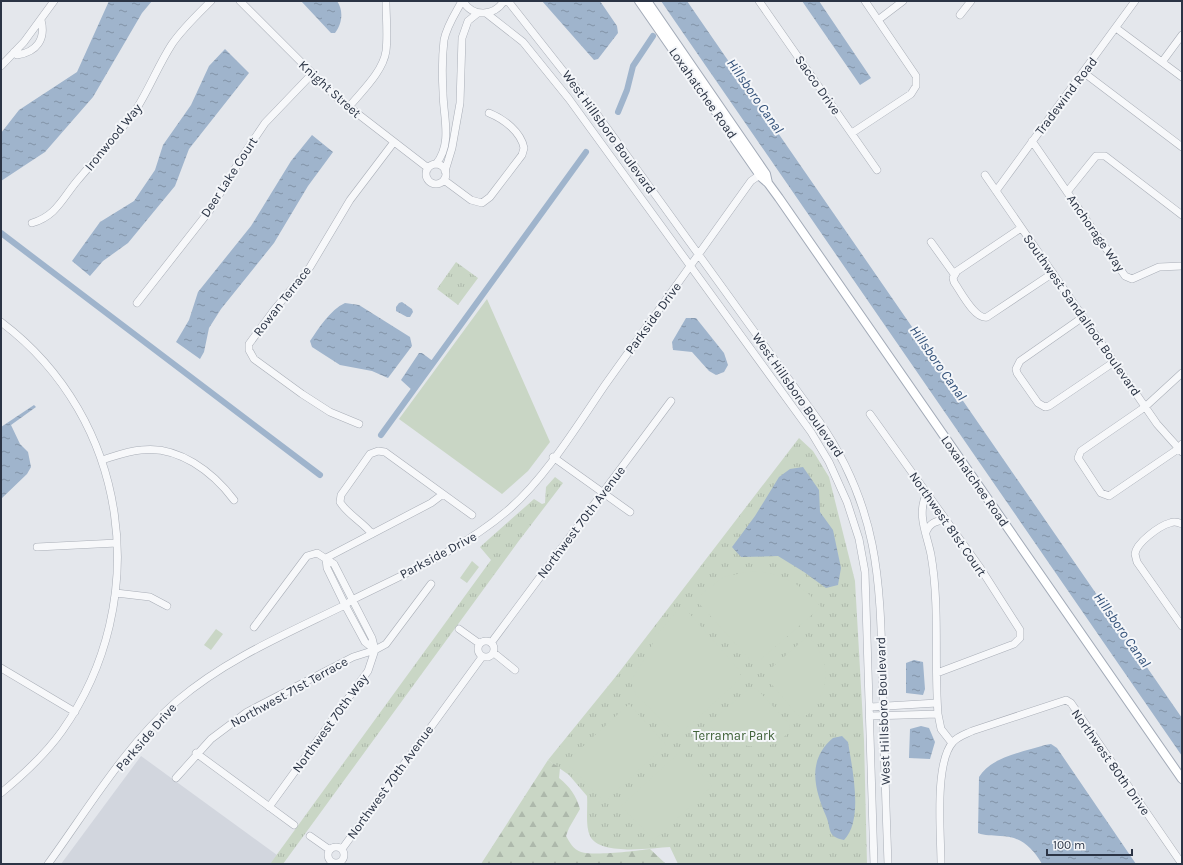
<svg xmlns="http://www.w3.org/2000/svg" width="1183" height="865" font-family="Karla,sans-serif">
	<style>
		.built { fill: #d2d6de }
		.grass { fill: url(#grass-tufts) }
		.forest { fill: url(#forest-firs) }
		.pitch { fill: #c9d6c5 }
		.water { fill: url(#water-ripples) }
		.lines { fill: none; stroke-linecap: round; stroke-linejoin: round }
		.canal { stroke: #9fb4cc; stroke-width: 6 }
		.minor-casing { stroke: #a9aeb7; stroke-width: 8 }
		.major-casing { stroke: #a3abb8; stroke-width: 10 }
		.minor { stroke: #f7f8fa; stroke-width: 7 }
		.major { stroke: #fff; stroke-width: 8 }
		.labels { text-anchor: middle; dominant-baseline: central; stroke-width: 4; stroke-linejoin: round; paint-order: stroke }
		.street-label { font-size: 13px; fill: #2b3445; stroke: #f4f6f9 }
		.park-label { font-size: 13px; fill: #3f6138; stroke: #f4f6f9 }
		.water-label { font-size: 14px; font-style: italic; fill: #34527a; stroke: #f4f6f9 }
	</style>
	<defs>
		<pattern id="grass-tufts" width="24" height="20" patternUnits="userSpaceOnUse"><rect width="24" height="20" fill="#c9d6c5"/><path d="M3 7l-1-3M5 7V3M7 7l1-3M15 17l-1-3M17 17v-4M19 17l1-3" fill="none" stroke="#adb8ab"/></pattern>
		<pattern id="forest-firs" width="22" height="20" patternUnits="userSpaceOnUse"><rect width="22" height="20" fill="#c9d6c5"/><path d="M5 1l3.5 6h-7zM16 11l3.5 6h-7z" fill="#adb8ab"/></pattern>
		<pattern id="water-ripples" width="26" height="14" patternUnits="userSpaceOnUse"><rect width="26" height="14" fill="#9fb4cc"/><path d="M2 4q2-2 4 0t4 0M15 11q2-2 4 0t4 0" fill="none" stroke="#8293a7"/></pattern>
	</defs>
	<rect width="100%" height="100%" fill="#e4e7ec"/>
	<path class="built" d="M141 756 277 855 270 864H61Z"/>
	<path class="grass" d="M456 262 478 278 458 305 437 289Z
		M799 438 813 451 829 477 855 581 864 740 867 864H678L670 847C651 848 600 856 590 836 585 825 588 808 587 796L569 775 548 760 617 675Z
		M555 477 563 483 518 542 283 864H270L491 560 480 547 534 499 542 504 545 503 546 487Z"/>
	<path class="forest" d="M548 760 560 768 559 778C570 787 576 795 580 809L569 828 566 836C570 843 573 849 581 852 594 856 635 851 650 849L666 864H481Z"/>
	<path class="pitch" d="M487 299 550 442 528 471 502 494 399 419Z
		M472 561 479 567 467 583 460 578Z
		M751 571C780 571 802 584 821 607L759 661 750 660 695 599 724 577Z
		M682 605 740 671V679L678 736 636 695 631 680 646 657 657 635Z
		M216 629 223 634 211 650 204 645Z
		M808 636C827 656 831 678 818 702 813 710 810 715 800 718L768 680V671Z
		M750 688 757 689 790 725 789 732C766 758 729 746 708 724Z
		M629 704 666 745 604 802 566 762Z
		M681 751 712 786 654 840 621 806Z"/>
	<path class="water" d="M109 1H152L142 13 93 97 45 152 1 181V133L19 110 77 72Z
		M301 1H337C344 11 342 24 335 33H331Z
		M542 1H600L617 26 618 33 598 59 594 60Z
		M661 1H687L1182 718V756Z
		M802 1H819L871 78 860 85Z
		M225 49 249 73 189 149 175 186 128 243 103 261 90 276 72 261 100 222 134 201 155 170 163 145 191 105 209 66Z
		M312 135 333 152 308 186 274 243 221 309 209 328 204 352 200 359 176 342 189 320 198 292 251 226 291 161Z
		M402 302 412 309 413 312 410 317H407L396 311V307L399 303Z
		M345 303 359 305 410 337 412 346 388 378 372 371 340 365 312 347 310 341C319 328 330 310 345 303Z
		M686 318H696L724 353 728 365 724 372 716 375 709 371 692 352 673 350 672 342Z
		M419 353H422L434 362 413 391 401 380Z
		M34 405 36 407 11 425 20 444 28 452 31 467 27 474 1 499V427Z
		M803 467 819 490 820 512 833 530 841 568 838 585 826 588 804 572 778 556 741 557 732 547 755 516 779 477 790 469Z
		M914 660 923 662 925 689 923 695 906 693V663Z
		M921 726 929 728 935 742 930 759 909 758 910 729Z
		M842 736 848 742C852 768 864 820 844 840 826 836 832 830 826 816 814 788 807 760 833 738Z
		M1051 744 1057 748 1136 864H1042C1032 847 1020 836 1000 836 992 835 985 836 978 833L979 777C992 756 1024 752 1045 745Z"/>
	<g class="lines">
		<path class="canal" d="M618 112 627 90 633 66 653 36
			M1 233 320 475
			M381 435 586 152"/>
		<g class="minor-casing">
			<path id="minor" d="M240 1 336 97 428 168
				M463 1C473 18 494 16 504 1
				M508 1 594 110 819 421C883 514 880 590 883 697 884 753 886 808 888 864
				M759 1 877 170
				M486 13 523 42 569 99 811 432 829 462 847 502 859 539 865 572 874 864
				M960 15 971 1
				M878 20 903 1
				M1116 28 1182 77
				M14 52 17 55C37 52 46 39 41 20
				M1162 62 1182 35
				M1 66 24 42 54 1
				M1083 72 1182 147
				M348 108C361 92 383 72 386 51 388 35 386 17 386 1
				M852 133 911 94 916 86V76L865 1
				M1032 141 1125 276 1132 279 1159 267 1182 266
				M426 174a10 10 0 1 1 20 0a10 10 0 1 1-20 0Z
				M436 164C453 143 443 116 443 92 442 75 442 57 444 40 447 25 455 14 462 1
				M445 171 452 148 460 103 462 38 468 21 478 13
				M985 175 1157 424 1182 452
				M444 180 471 200 482 203 490 197 522 155 524 148C521 132 504 119 489 113
				M996 191 1135 1
				M1067 192 1096 156H1105L1182 215
				M32 223C56 216 62 199 77 181 98 156 119 134 137 108 150 87 159 64 172 44 183 28 197 15 211 1
				M1021 228 957 271 953 278 954 282C961 292 975 320 987 317L1053 273
				M931 242 954 274
				M137 303 210 210 242 157 265 123 312 74
				M1083 317 1020 361 1016 369 1017 373 1038 403 1045 407 1049 406 1114 362
				M1 322C130 419 154 601 62 731 45 755 23 775 1 793
				M1182 373 1145 407 1081 451 1078 458 1101 493 1109 496 1178 449 1182 444
				M870 414 979 566 1020 630V638L1014 644 937 673
				M359 424 330 412 302 394 254 359 249 350V344L274 310 310 267 350 200 394 142
				M553 457 630 512
				M102 460C115 456 128 451 141 450 178 445 213 472 234 500
				M927 493C916 514 927 534 931 555 940 606 934 663 938 714L941 729 952 743
				M1182 524C1178 522 1174 521 1170 523 1159 526 1136 543 1135 554L1137 562 1182 626
				M926 532C930 523 935 521 945 520
				M372 534C363 522 348 515 340 502L341 495 370 454 378 451 385 452 472 515
				M37 547 117 543
				M326 558 431 503 443 494
				M326 558 327 568 345 605 365 642 375 650
				M116 593 150 597 167 606
				M254 627 307 556 317 553 334 564 372 638 375 650
				M459 629 480 644
				M478 649a8 8 0 1 1 16 0a8 8 0 1 1-16 0Z
				M491 643 671 401
				M494 653 515 670
				M1 668 75 712
				M870 707 937 703
				M870 716 938 714
				M196 753 294 825
				M176 778 211 739 247 712 353 657 375 650
				M269 807 368 671 375 650 386 644 431 584
				M310 836 330 850
				M328 855a8 8 0 1 1 16 0a8 8 0 1 1-16 0Z
				M342 849 482 657
				M48 864C88 809 125 746 177 701 226 659 288 633 345 605L352 600C406 573 461 550 507 511 544 480 577 426 605 385 653 317 702 249 751 181L764 172
				M941 864C941 835 934 763 953 742 958 736 966 734 972 731L1066 700 1071 703 1182 864"/>
		</g>
		<g class="major-casing">
			<path id="major" d="M639 1 761 177 768 183 779 198 1182 779
				M647 1 766 174 768 183"/>
		</g>
		<use href="#minor" class="minor"/>
		<use href="#major" class="major"/>
	</g>
	<g class="labels">
		<g class="street-label">
			<text transform="translate(818 85) rotate(55)">Sacco Drive</text>
			<text transform="translate(330 89) rotate(42)">Knight Street</text>
			<text transform="translate(703 93) rotate(55)">Loxahatchee Road</text>
			<text transform="translate(1066 96) rotate(-53)">Tradewind Road</text>
			<text transform="translate(609 132) rotate(54)">West Hillsboro Boulevard</text>
			<text transform="translate(113 137) rotate(-51)">Ironwood Way</text>
			<text transform="translate(229 177) rotate(-57)">Deer Lake Court</text>
			<text transform="translate(1096 233) rotate(55)">Anchorage Way</text>
			<text transform="translate(282 301) rotate(-52)">Rowan Terrace</text>
			<text transform="translate(1082 315) rotate(55)">Southwest Sandalfoot Boulevard</text>
			<text transform="translate(653 318) rotate(-54)">Parkside Drive</text>
			<text transform="translate(798 395) rotate(55)">West Hillsboro Boulevard</text>
			<text transform="translate(975 481) rotate(55)">Loxahatchee Road</text>
			<text transform="translate(581 522) rotate(-53)">Northwest 70th Avenue</text>
			<text transform="translate(948 524) rotate(55)">Northwest 81st Court</text>
			<text transform="translate(438 555) rotate(-28)">Parkside Drive</text>
			<text transform="translate(289 692) rotate(-29)">Northwest 71st Terrace</text>
			<text transform="translate(883 711) rotate(-92)">West Hillsboro Boulevard</text>
			<text transform="translate(330 723) rotate(-54)">Northwest 70th Way</text>
			<text transform="translate(146 737) rotate(-49)">Parkside Drive</text>
			<text transform="translate(1111 762) rotate(55)">Northwest 80th Drive</text>
			<text transform="translate(390 782) rotate(-54)">Northwest 70th Avenue</text>
		</g>
		<g class="park-label">
			<text x="734" y="735">Terramar Park</text>
		</g>
		<g class="water-label">
			<text transform="translate(755 96) rotate(55)">Hillsboro Canal</text>
			<text transform="translate(938 363) rotate(55)">Hillsboro Canal</text>
			<text transform="translate(1122 630) rotate(55)">Hillsboro Canal</text>
		</g>
	</g>
	<rect width="1183" height="865" fill="none" stroke="#2b3445" stroke-width="4"/>
	<path d="M1047 849v6h85v-6" fill="none" stroke="#2b3445" stroke-width="2"/>
	<text x="1053" y="849" font-size="12" fill="#2b3445" stroke="#f4f6f9" stroke-width="3" paint-order="stroke">100 m</text>
</svg>
